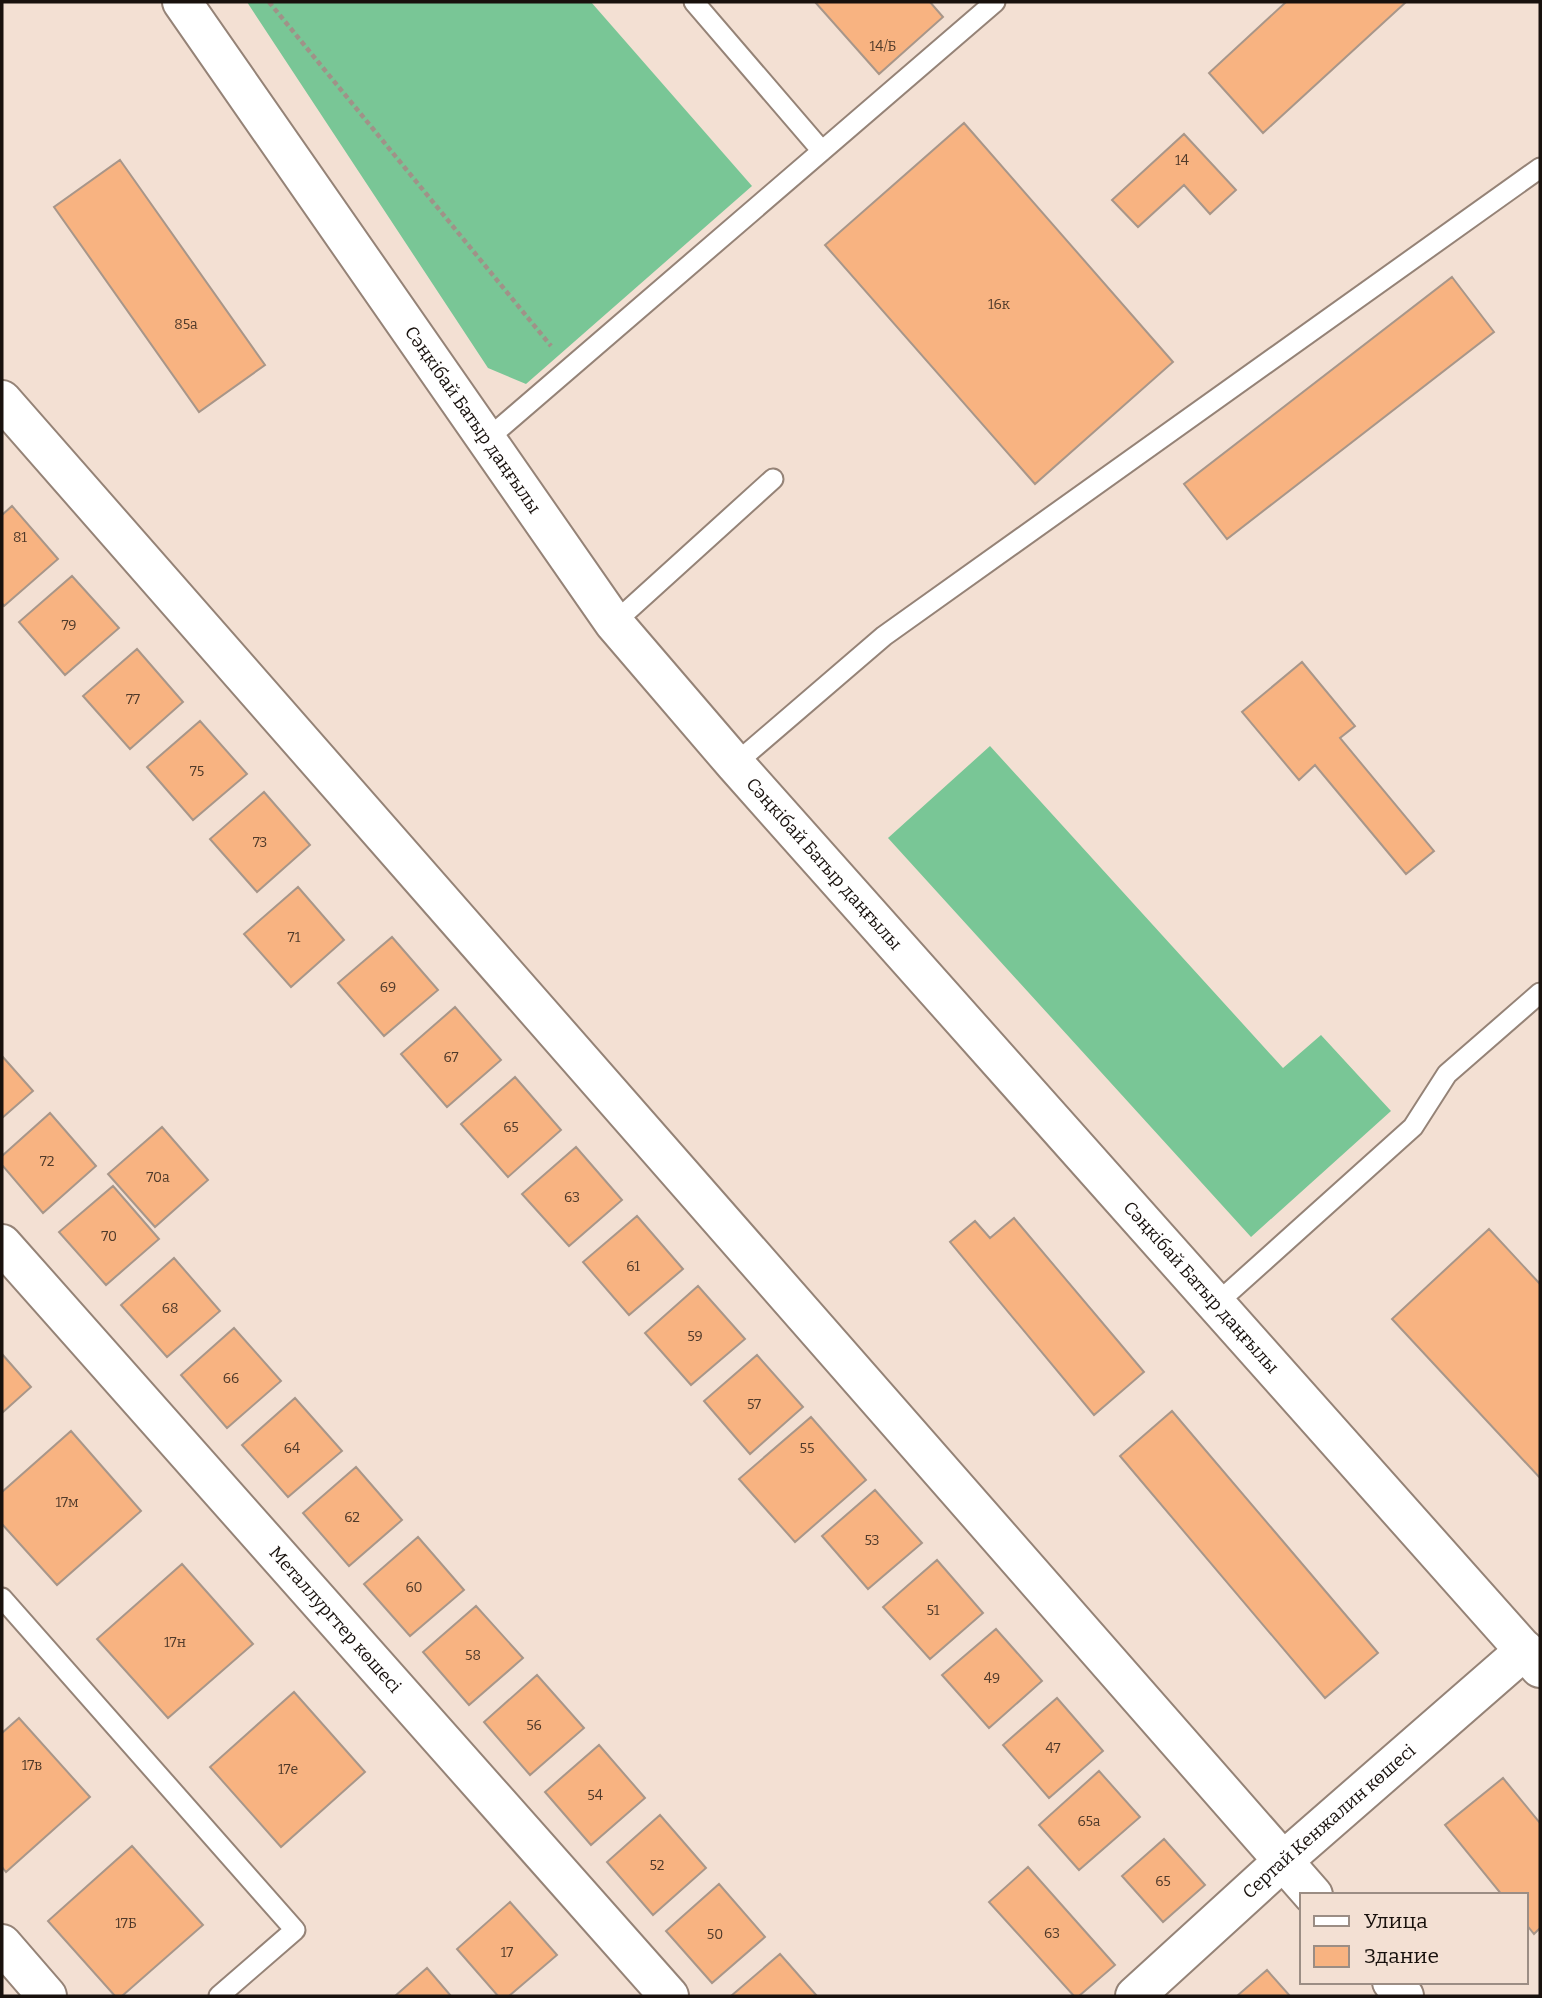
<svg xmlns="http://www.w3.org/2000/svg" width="1542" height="1998" font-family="Bitter,serif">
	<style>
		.forest { fill: #79c696 }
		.building { fill: #f8b381; stroke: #a89689; stroke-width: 2 }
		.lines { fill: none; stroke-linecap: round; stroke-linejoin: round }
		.service-casing { stroke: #958377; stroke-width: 23 }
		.minor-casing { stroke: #958377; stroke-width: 42 }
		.tertiary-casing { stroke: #958377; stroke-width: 42 }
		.path { stroke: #a09288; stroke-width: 4.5; stroke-dasharray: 5 3.5; stroke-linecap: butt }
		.service { stroke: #fff; stroke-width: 19 }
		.minor { stroke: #fff; stroke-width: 38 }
		.tertiary { stroke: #fff; stroke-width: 38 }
		.labels { text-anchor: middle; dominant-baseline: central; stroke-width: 6; stroke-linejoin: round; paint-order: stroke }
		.number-label { font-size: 14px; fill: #503a2a }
		.street-label { font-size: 18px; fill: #18110d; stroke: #f3e0d3 }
	</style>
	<rect width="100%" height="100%" fill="#f3e0d3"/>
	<path class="forest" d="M247 2H591L752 186 526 384 488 368Z
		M990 746 1283 1068 1321 1035 1391 1111 1251 1237 888 838Z"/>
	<path class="building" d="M815 2H930L943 17 879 74Z
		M1286 2H1406L1263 133 1209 73Z
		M964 123 1173 362 1035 484 825 245Z
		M1184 134 1236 190 1210 214 1184 185 1138 227 1112 200Z
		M120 160 265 365 199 412 54 207Z
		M1452 277 1494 332 1227 539 1184 484Z
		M12 506 58 559 4 606 2 603V515Z
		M72 576 119 628 65 675 19 622Z
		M137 649 183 702 130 749 83 696Z
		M1302 662 1355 726 1340 738 1434 851 1406 874 1315 765 1299 780 1242 712Z
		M200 721 247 774 193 820 147 767Z
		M264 792 310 845 257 892 210 839Z
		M298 887 344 940 291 987 244 934Z
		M392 937 438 990 384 1036 338 983Z
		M455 1007 501 1060 447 1107 401 1054Z
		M2 1056 33 1091 2 1118Z
		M515 1077 561 1130 508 1177 461 1124Z
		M50 1113 96 1166 43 1213 2 1165V1156Z
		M162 1127 208 1180 155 1227 108 1174Z
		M576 1147 622 1200 569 1246 522 1194Z
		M113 1186 159 1239 106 1285 59 1232Z
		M637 1216 683 1269 629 1315 583 1262Z
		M1014 1218 1144 1372 1094 1415 950 1242 975 1221 990 1238Z
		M1489 1229 1540 1284V1478L1392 1319Z
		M174 1258 220 1311 167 1357 121 1305Z
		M698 1286 745 1339 691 1385 645 1333Z
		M234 1328 281 1381 227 1428 181 1375Z
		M2 1354 31 1387 2 1413Z
		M757 1355 803 1407 750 1454 704 1401Z
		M295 1398 342 1451 288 1497 242 1445Z
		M1172 1411 1378 1653 1325 1698 1120 1456Z
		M811 1417 866 1480 795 1542 739 1479Z
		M71 1431 141 1511 57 1585 2 1524V1492Z
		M356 1467 402 1520 349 1566 303 1513Z
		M875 1490 922 1543 868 1589 822 1536Z
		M418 1537 464 1590 410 1636 364 1584Z
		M937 1560 983 1613 930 1659 883 1607Z
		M182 1564 253 1644 168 1718 97 1639Z
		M476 1606 523 1658 469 1705 423 1652Z
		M996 1629 1042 1681 989 1728 942 1675Z
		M537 1675 584 1728 530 1775 484 1722Z
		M294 1692 365 1772 281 1847 210 1767Z
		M1057 1698 1103 1751 1049 1798 1003 1745Z
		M19 1718 90 1797 6 1872 2 1867V1733Z
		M599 1745 645 1798 591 1845 545 1792Z
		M1099 1771 1140 1817 1079 1870 1039 1825Z
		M1503 1778 1540 1823V1928L1534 1934 1526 1924V1895H1502L1445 1825Z
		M660 1815 706 1868 653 1915 607 1862Z
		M1164 1839 1205 1885 1163 1922 1122 1876Z
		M132 1846 203 1925 122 1996H115L48 1921Z
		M1028 1867 1115 1965 1079 1996H1074L989 1902Z
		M719 1884 765 1937 712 1983 666 1931Z
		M510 1902 557 1955 509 1996H498L457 1949Z
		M780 1954 817 1996H731Z
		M427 1968 451 1996H395Z
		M1267 1970 1290 1996H1237Z"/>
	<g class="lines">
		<g class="service-casing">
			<path id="service" d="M694 2 822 151
				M485 441 995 2
				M614 623 773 479
				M735 764 884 636 1540 168
				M1216 1304 1413 1127 1447 1074 1540 993
				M2 1598 295 1930 219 1996"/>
		</g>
		<g class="minor-casing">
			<g id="minor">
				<path d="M2 400 1313 1895"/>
				<path id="s1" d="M2 1244 669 1996"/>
				<path d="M2 1944 47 1996"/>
				<path d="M1392 1982 1404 1996"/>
				<path id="s2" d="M1135 1996 1283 1861 1525 1650"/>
			</g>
		</g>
		<g class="tertiary-casing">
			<g id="tertiary">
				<path id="s3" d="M182 2 614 623 735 764 1540 1668"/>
			</g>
		</g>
		<path class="path" d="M269 2 551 346"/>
		<use href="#service" class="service"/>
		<use href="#minor" class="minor"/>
		<use href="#tertiary" class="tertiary"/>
	</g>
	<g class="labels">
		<g class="number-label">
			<text x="883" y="46">14/Б</text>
			<text x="1182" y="160">14</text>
			<text x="999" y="304">16к</text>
			<text x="186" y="324">85а</text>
			<text x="20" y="537">81</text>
			<text x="69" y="625">79</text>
			<text x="133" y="699">77</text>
			<text x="197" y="771">75</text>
			<text x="260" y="842">73</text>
			<text x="294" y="937">71</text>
			<text x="388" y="987">69</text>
			<text x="451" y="1057">67</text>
			<text x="511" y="1127">65</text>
			<text x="47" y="1161">72</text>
			<text x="158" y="1177">70а</text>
			<text x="572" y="1197">63</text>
			<text x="109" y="1236">70</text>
			<text x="633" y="1266">61</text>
			<text x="170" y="1308">68</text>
			<text x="695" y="1336">59</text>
			<text x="231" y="1378">66</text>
			<text x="754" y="1404">57</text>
			<text x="292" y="1448">64</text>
			<text x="807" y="1448">55</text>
			<text x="67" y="1502">17м</text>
			<text x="352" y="1517">62</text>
			<text x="872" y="1540">53</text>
			<text x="414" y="1587">60</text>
			<text x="933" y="1610">51</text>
			<text x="175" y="1642">17н</text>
			<text x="473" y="1655">58</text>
			<text x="992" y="1678">49</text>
			<text x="534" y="1725">56</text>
			<text x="1053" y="1748">47</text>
			<text x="32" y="1765">17в</text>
			<text x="288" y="1769">17е</text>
			<text x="595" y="1795">54</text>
			<text x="1089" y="1821">65а</text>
			<text x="657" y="1865">52</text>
			<text x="1163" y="1881">65</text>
			<text x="126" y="1923">17Б</text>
			<text x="1052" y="1933">63</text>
			<text x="715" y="1934">50</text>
			<text x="507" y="1952">17</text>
		</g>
		<g class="street-label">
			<text stroke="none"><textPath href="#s3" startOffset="509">Сәңкібай Батыр даңғылы</textPath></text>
			<text stroke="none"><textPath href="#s3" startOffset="1076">Сәңкібай Батыр даңғылы</textPath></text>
			<text stroke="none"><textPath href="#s3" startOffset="1643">Сәңкібай Батыр даңғылы</textPath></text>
			<text stroke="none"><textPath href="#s1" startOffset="502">Металлургтер көшесі</textPath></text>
			<text stroke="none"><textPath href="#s2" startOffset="261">Сертай Кенжалин көшесі</textPath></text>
		</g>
	</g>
	<rect width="1542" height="1998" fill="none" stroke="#18110d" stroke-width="7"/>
	<rect x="1300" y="1893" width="228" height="91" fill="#f3e0d3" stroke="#9b8d84" stroke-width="2"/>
	<rect x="1314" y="1916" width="35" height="10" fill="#ffffff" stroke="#9b8d84" stroke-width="2"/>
	<text x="1364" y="1928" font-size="21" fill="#18110d">Улица</text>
	<rect x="1314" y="1946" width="35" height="21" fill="#f8b381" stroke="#9b8d84" stroke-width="2"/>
	<text x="1364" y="1963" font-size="21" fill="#18110d">Здание</text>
</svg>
